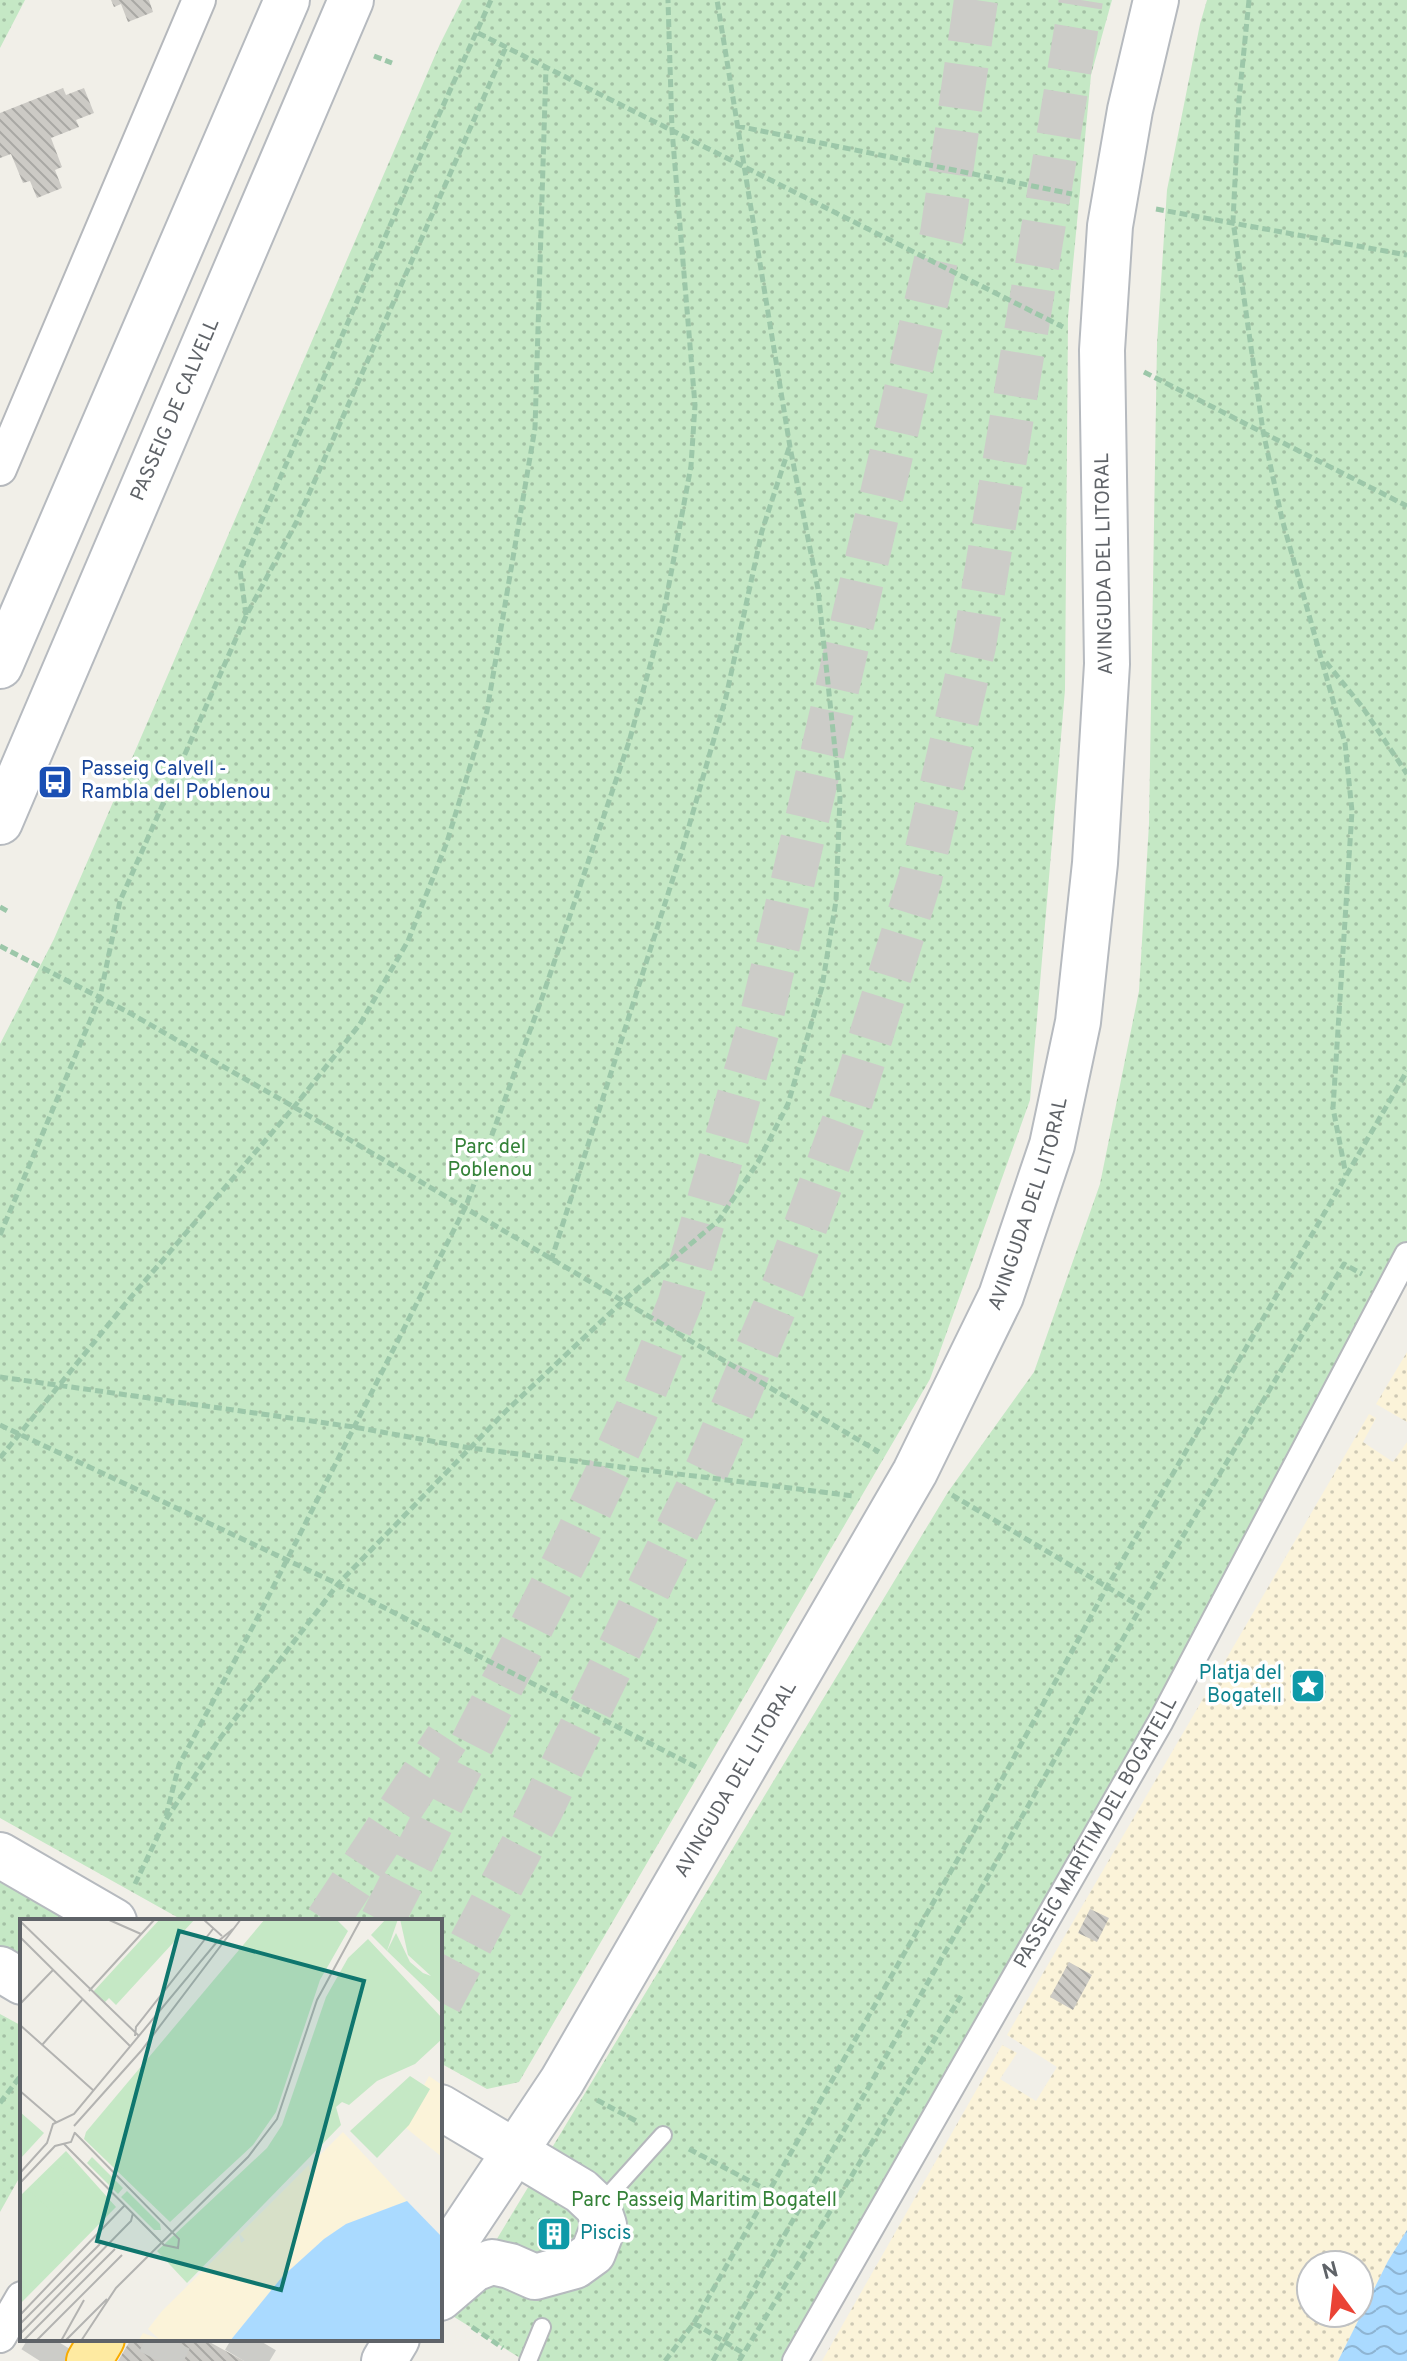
<svg xmlns="http://www.w3.org/2000/svg" width="1407" height="2361" font-family="Overpass,sans-serif">
	<style>
		.sand { fill: url(#sand-dots); fill-rule: evenodd }
		.park { fill: url(#park-dots) }
		.water { fill: url(#water-waves) }
		.building { fill: url(#building-back-hatch) }
		.lines { fill: none; stroke-linecap: round; stroke-linejoin: round }
		.trunk-tunnel { stroke: #ccccc8; stroke-width: 44; stroke-dasharray: 44 22; stroke-linecap: butt }
		.service-casing { stroke: #b5b8bc; stroke-width: 20 }
		.pedestrian-casing { stroke: #b5b8bc; stroke-width: 28 }
		.minor-casing { stroke: #b5b8bc; stroke-width: 36 }
		.secondary-casing { stroke: #b6babf; stroke-width: 48 }
		.trunk-casing { stroke: #f9ab00; stroke-width: 48 }
		.path { stroke: #9cc7a9; stroke-width: 5; stroke-dasharray: 8 4; stroke-linecap: butt }
		.service { stroke: #fff; stroke-width: 16 }
		.pedestrian { stroke: #fff; stroke-width: 24 }
		.minor { stroke: #fff; stroke-width: 32 }
		.secondary { stroke: #fff; stroke-width: 44 }
		.trunk { stroke: #feeaa1; stroke-width: 44 }
		.labels { text-anchor: middle; dominant-baseline: central; stroke-width: 7; stroke-linejoin: round; paint-order: stroke }
		.street-label { font-size: 20px; fill: #5f6368; stroke: #fff }
		.transit-label { font-size: 20px; fill: #164399; stroke: #fff; text-anchor: start }
		.park-label { font-size: 20px; fill: #348238; stroke: #fff }
		.culture-label { font-size: 20px; fill: #0d838f; stroke: #fff; text-anchor: end }
		.inset-road { fill: none; stroke: #b3b3b1; stroke-width: 2 }
		.view { fill: #0f766e; fill-opacity: 0.15; stroke: #0f766e; stroke-width: 4 }
		.inset-edge { fill: none; stroke: #5f6368; stroke-width: 4 }
	</style>
	<defs>
		<pattern id="sand-dots" width="8" height="8" patternUnits="userSpaceOnUse" patternTransform="scale(2)"><rect width="8" height="8" fill="#fbf3d9"/><path d="M2 2h.1M6 6h.1" fill="none" stroke="#cec8b4" stroke-width="1.8" stroke-linecap="round"/></pattern>
		<pattern id="park-dots" width="8" height="8" patternUnits="userSpaceOnUse" patternTransform="scale(2)"><rect width="8" height="8" fill="#c5e8c5"/><path d="M2 2h.1M6 6h.1" fill="none" stroke="#a3c0a4" stroke-width="1.8" stroke-linecap="round"/></pattern>
		<pattern id="water-waves" width="16" height="10" patternUnits="userSpaceOnUse" patternTransform="scale(2)"><rect width="16" height="10" fill="#aadaff"/><path d="M0 5q4-4 8 0t8 0" fill="none" stroke="#8eb4d2"/></pattern>
		<pattern id="building-back-hatch" width="6" height="6" patternUnits="userSpaceOnUse" patternTransform="scale(2)"><rect width="6" height="6" fill="#cccac5"/><path d="M-1 5l2 2M0 0l6 6M5-1l2 2" fill="none" stroke="#a9a8a4"/></pattern>
	</defs>
	<rect width="100%" height="100%" fill="#f1efe8"/>
	<path class="sand" d="M1407 1352V1422L1376 1404Z
		M1369 1414 1376 1418 1363 1442 1393 1462 1407 1442V2230L1388 2261 1338 2361H822L1002 2045 1017 2053 1000 2079 1036 2101 1057 2067 1007 2035ZM1311 2265H1359V2313H1311Z"/>
	<path class="park" d="M0 0H25L0 48Z
		M462 0H1112L1091 75 1068 317 1065 690 1030 1100 930 1379 519 2082 487 2089 440 2063V1921H184L0 1818V1044L54 939 440 44Z
		M1207 0H1407V1264L793 2361H525L451 2315 948 1492 1034 1372 1100 1184 1139 991 1149 824 1157 344 1167 190 1200 24Z
		M0 1882 68 1921H22V1961L0 1948Z
		M0 2014 22 2026V2173L0 2212Z"/>
	<path class="water" d="M1407 2230V2361H1338L1388 2261Z"/>
	<path class="building" d="M111 0H149L153 12 128 22 121 4 114 7Z
		M63 88 66 95 84 88 94 113 76 120 79 127 51 138 62 167 55 170 62 188 37 198 30 181 23 183 11 154 0 158V113Z
		M1090 1909 1109 1918 1097 1942 1078 1933Z
		M1069 1962 1092 1975 1073 2010 1050 1997Z
		M131 2339H204L244 2361H118Z"/>
	<g class="lines">
		<path class="trunk-tunnel" d="M327 1921 447 1738
			M382 1921 571 1549 636 1412 679 1305 761 1019 942 234 976 0
			M440 2002 539 1814 708 1467 784 1285 848 1110 920 879 974 646 1081 0
			M40 2361 54 2339
			M159 2361 170 2339
			M244 2361 257 2339"/>
		<g class="service-casing">
			<path id="service" d="M599 2206 663 2135
				M528 2361 542 2327"/>
		</g>
		<g class="pedestrian-casing">
			<g id="pedestrian">
				<path id="s1" d="M795 2361 1161 1721 1407 1255"/>
			</g>
		</g>
		<g class="minor-casing">
			<path id="minor" d="M0 469 199 0
				M0 2336 22 2298"/>
		</g>
		<g class="secondary-casing">
			<g id="secondary">
				<path d="M0 666 287 0"/>
				<path id="s2" d="M0 822 351 0"/>
				<path d="M0 1855 114 1921"/>
				<path d="M0 1969 22 1982"/>
				<path d="M440 2107 581 2191 598 2207 604 2225 593 2253 575 2266 535 2277 510 2266 492 2262 474 2269 440 2298"/>
				<path id="s3" d="M440 2264 562 2081 915 1472 1001 1296 1052 1145 1078 1022 1095 863 1107 664 1102 350 1110 226 1130 110 1156 0"/>
				<path d="M384 2361 397 2339"/>
			</g>
		</g>
		<g class="trunk-casing">
			<path id="trunk" d="M89 2361 102 2339"/>
		</g>
		<path class="path" d="M1249 0 1239 100 1233 221 1263 431 1282 519 1345 743 1352 811 1333 1108 1346 1175
			M478 33 1063 327
			M374 56 392 63
			M737 126 1072 194
			M1156 209 1407 255
			M1144 372 1407 506
			M246 615 240 570 423 150 491 0
			M1326 662 1363 708 1407 774
			M0 907 9 912
			M0 946 128 1012 294 1107 879 1452
			M0 1235 100 997 120 901 246 616 297 521 506 47
			M551 1261 683 847 726 697 762 531 789 448
			M0 1377 354 1427 470 1448 854 1496
			M0 1425 338 1584 696 1767
			M0 1458 126 1303 294 1107 360 1024 408 941 447 842 487 711 535 428 546 67
			M952 1495 1141 1607
			M166 1816 179 1765 259 1615 466 1206 543 995 629 742 662 622 691 466 695 405 672 130 668 0
			M135 1884 165 1821 218 1741 338 1584 506 1411 623 1301 719 1220 758 1162 788 1104 822 987 836 901 840 797 818 589 790 447 717 0
			M597 2100 638 2122
			M0 2103 22 2074
			M689 2149 799 2207
			M694 2323 743 2353
			M472 2327 503 2348
			M665 2361 694 2323 971 1836 1107 1587 1407 1071
			M713 2361 1141 1607 1344 1264 1362 1274
			M739 2361 961 1996"/>
		<use href="#service" class="service"/>
		<use href="#pedestrian" class="pedestrian"/>
		<use href="#minor" class="minor"/>
		<use href="#secondary" class="secondary"/>
		<use href="#trunk" class="trunk"/>
	</g>
	<defs>
		<g id="bus-square" transform="scale(1.8)"><rect x="-9" y="-9" width="18" height="18" rx="4" fill="#1a4fb4" stroke="#fff"/><path d="M-5-6H5V4H4V6H2V4H-2V6H-4V4H-5ZM-3.5-4V0h7V-4ZM-3.5 1.2v1.5H-2V1.2ZM2 1.2v1.5H3.5V1.2Z" fill="#fff"/></g>
		<g id="sight-square" transform="scale(1.8)"><rect x="-9" y="-9" width="18" height="18" rx="4" fill="#0f9aa8" stroke="#fff"/><path d="M0-6L1.8-2.2L6-1.7L2.9 1.2L3.7 5.4L0 3.3L-3.7 5.4L-2.9 1.2L-6-1.7L-1.8-2.2Z" fill="#fff"/></g>
		<g id="building-square" transform="scale(1.8)"><rect x="-9" y="-9" width="18" height="18" rx="4" fill="#0f9aa8" stroke="#fff"/><path d="M-4-6H4V6H1V3H-1V6H-4ZM-2.5-4.3h1.7v1.8h-1.7ZM.8-4.3h1.7v1.8H.8ZM-2.5-1h1.7V.8h-1.7ZM.8-1h1.7V.8H.8Z" fill="#fff"/></g>
	</defs>
	<g fill-rule="evenodd">
		<use href="#bus-square" x="55" y="782"/>
		<use href="#sight-square" x="1308" y="1686"/>
		<use href="#building-square" x="554" y="2234"/>
	</g>
	<g class="labels">
		<g class="street-label">
			<text stroke="none"><textPath href="#s2" startOffset="448">PASSEIG DE CALVELL</textPath></text>
			<text transform="translate(1105 564) rotate(-91)">AVINGUDA DEL LITORAL</text>
			<text stroke="none"><textPath href="#s3" startOffset="1216">AVINGUDA DEL LITORAL</textPath></text>
			<text stroke="none"><textPath href="#s3" startOffset="568">AVINGUDA DEL LITORAL</textPath></text>
			<text stroke="none"><textPath href="#s1" startOffset="608">PASSEIG MARÍTIM DEL BOGATELL</textPath></text>
		</g>
		<g class="transit-label">
			<text x="81" y="770">Passeig Calvell -<tspan x="81" dy="23">Rambla del Poblenou</tspan></text>
		</g>
		<g class="park-label">
			<text x="490" y="1148">Parc del<tspan x="490" dy="23">Poblenou</tspan></text>
			<text x="704" y="2201">Parc Passeig Maritim Bogatell</text>
		</g>
		<g class="culture-label">
			<text x="1282" y="1674">Platja del<tspan x="1282" dy="23">Bogatell</tspan></text>
			<text x="580" y="2234" text-anchor="start">Piscis</text>
		</g>
	</g>
	<g transform="translate(20 1919)">
		<rect width="422" height="422" fill="#f1efe8"/>
		<path d="M366 0H378L367 32 351 16ZM107 272 140 305 141 311H134L101 278Z" fill="#c5e8c5"/>
		<path d="M409 157 422 166V238L386 209 410 170 404 166ZM323 213 387 282 326 305 304 320 262 358 210 422H118L123 414 139 420 128 410 142 392 219 316 221 324 225 321 220 315 289 246 290 253 295 250 291 245Z" fill="#fbf3d9"/>
		<path d="M0 193 24 214 0 240Z" fill="#c5e8c5"/>
		<path d="M140 0H175L96 86 89 79 84 84 73 73ZM245 0H316L328 12 300 61 256 193 233 226 150 303 64 220 66 213ZM348 20 422 99V120L395 145 357 162 329 186 322 183 316 188 321 206 167 364 137 332 247 229 262 206 306 78 328 39ZM46 232 96 288 0 385V277ZM72 238 103 269 98 275 67 244Z" fill="#c5e8c5"/>
		<path d="M380 0H422V85L367 32 376 14 390 43 403 54 411 57 388 36ZM390 157 410 170 389 206 357 239 330 212ZM35 244 55 257 32 292 10 273Z" fill="#c5e8c5"/>
		<path d="M387 282 422 318V422H210L262 358 304 320 326 305Z" fill="#aadaff"/>
		<path class="inset-road" d="M87 0 121 15M183 0 202 17M0 2 119 117M0 18 111 128M69 72 135 0M0 85 33 51M0 106 74 172M115 117 116 108 193 10M22 126 62 81M0 172 36 203M54 207 121 132 221 0M44 225 144 326 158 329 159 320 55 214M0 254 27 224 33 205 54 195 196 24 213 10M0 264 35 227 51 223 55 213M0 396 105 286M0 405 80 325M0 415 111 302 113 294M3 422 95 330M16 422 102 336M41 422 64 381M45 422 87 380M61 422 96 369 228 238 257 200 297 81 341 0"/>
		<path class="view" d="M159 12 344 62 261 371 77 322Z"/>
		<rect width="422" height="422" class="inset-edge"/>
	</g>
	<g transform="translate(1335 2289) rotate(345)"><circle r="38" fill="#ffffff" stroke="#bfc1c3" stroke-width="2"/>
	<path d="M0-6L14 30L0 20L-14 30Z" fill="#ea4335"/>
	<text y="-12" font-size="22" font-weight="bold" text-anchor="middle" fill="#5f6368">N</text>
	</g>
</svg>
